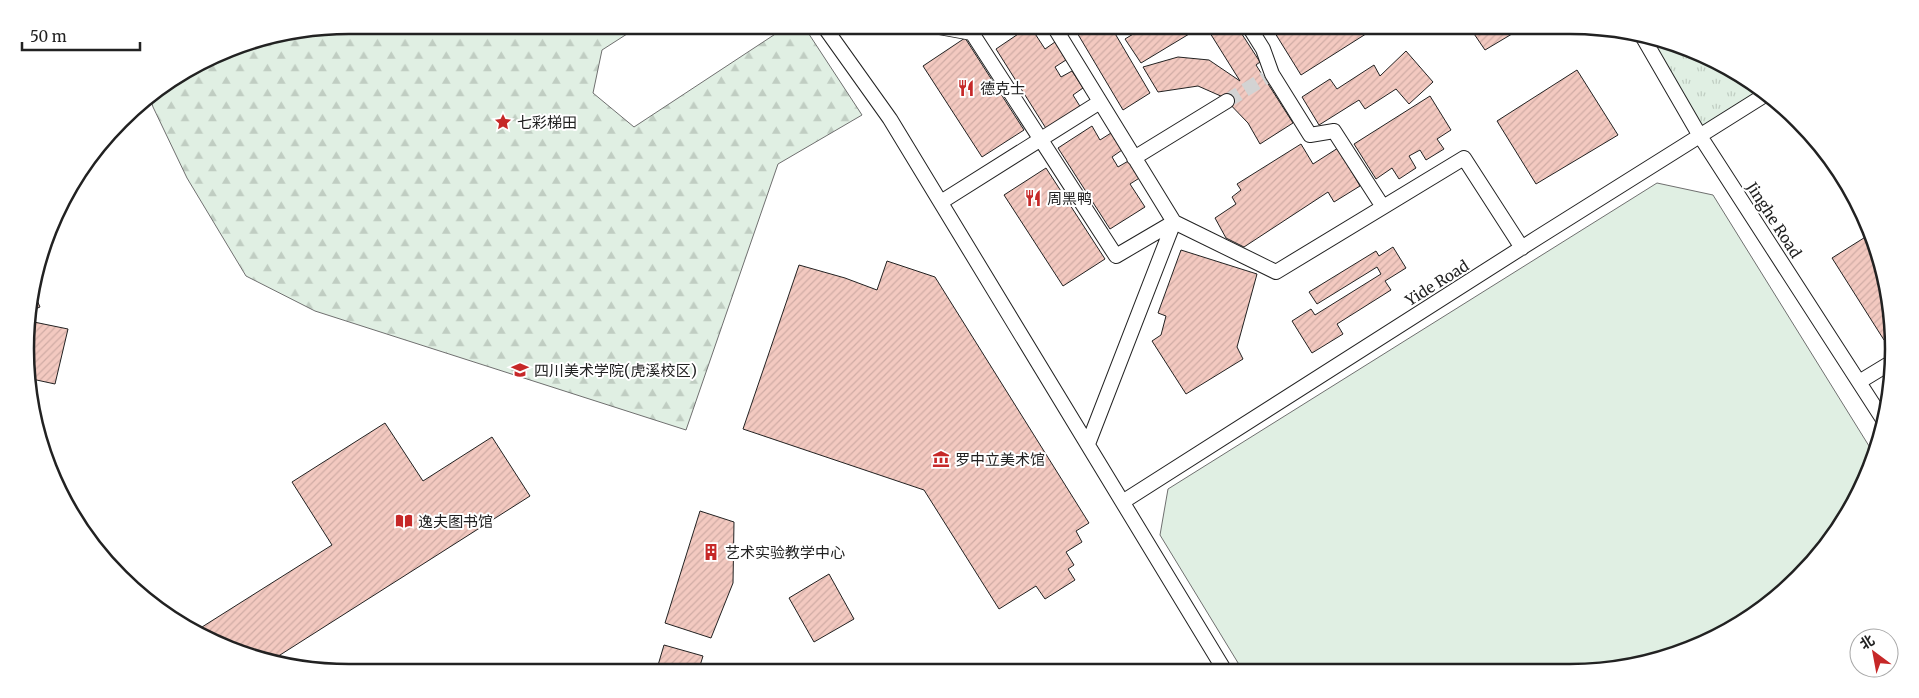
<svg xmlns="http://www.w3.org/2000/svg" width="1919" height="698" font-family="Merriweather,'Noto Sans SC',serif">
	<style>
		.grass { fill: #e0efe3; stroke: #6f6f6f }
		.forest { fill: url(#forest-firs); stroke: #6f6f6f }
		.park { fill: url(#park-tufts); stroke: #6f6f6f }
		.building { fill: url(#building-hatch); stroke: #222 }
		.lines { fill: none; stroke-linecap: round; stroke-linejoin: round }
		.street-tunnel { stroke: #d3d3d3; stroke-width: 14; stroke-dasharray: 14 7; stroke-linecap: butt }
		.street-casing { stroke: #222; stroke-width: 16 }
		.street { stroke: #fff; stroke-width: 14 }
		.labels { text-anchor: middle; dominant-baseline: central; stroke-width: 4; stroke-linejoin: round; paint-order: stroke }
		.poi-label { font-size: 15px; fill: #222; stroke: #fff; text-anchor: start }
		.street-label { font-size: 15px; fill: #222; stroke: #fff }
		.rim { fill: none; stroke: #222; stroke-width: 2.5 }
	</style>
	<defs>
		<pattern id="forest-firs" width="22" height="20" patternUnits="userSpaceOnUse" patternTransform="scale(1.25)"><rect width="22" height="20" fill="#e0efe3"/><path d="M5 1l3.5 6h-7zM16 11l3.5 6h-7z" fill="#c0cdc2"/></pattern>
		<pattern id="park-tufts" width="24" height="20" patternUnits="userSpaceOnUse" patternTransform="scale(1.25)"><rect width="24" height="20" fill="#e0efe3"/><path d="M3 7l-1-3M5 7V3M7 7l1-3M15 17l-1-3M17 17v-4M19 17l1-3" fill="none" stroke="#c0cdc2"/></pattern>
		<pattern id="building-hatch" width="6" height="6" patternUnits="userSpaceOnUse" patternTransform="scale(1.25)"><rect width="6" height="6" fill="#f3c9c0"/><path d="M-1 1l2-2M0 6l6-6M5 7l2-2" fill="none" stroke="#d0aca5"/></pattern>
	</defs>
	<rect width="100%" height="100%" fill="#fff"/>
	<path class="grass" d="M1657 183 1713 195 1874 454 1850 511 1784 592 1713 640 1613 670 1243 671 1160 535 1168 489Z"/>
	<path class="forest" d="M349 25H641L602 50 593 93 634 127 789 25H803L862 115 778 164 686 430 315 311 246 276 187 178 153 107 150 97 225 50Z"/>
	<path class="park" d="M1641 34 1654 36 1767 92 1700 136Z"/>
	<path class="building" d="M1086 25H1110L1150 93 1123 110 1076 31Z
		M1148 25H1204L1141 63 1125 39Z
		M1205 25H1236L1260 62 1256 65 1293 123 1260 144 1248 123 1223 97 1198 86 1158 92 1143 67 1178 57 1209 60 1240 81Z
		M1270 25H1380L1301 75Z
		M1468 25H1527L1485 50Z
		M1030 26 1045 49 1055 42 1066 60 1055 67 1061 77 1072 71 1083 88 1073 95 1081 108 1047 130 996 49Z
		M965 38 1024 130 982 157 923 66Z
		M1406 51 1433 82 1409 104 1396 89 1365 109 1359 100 1319 125 1302 97 1330 79 1337 89 1374 65 1380 76Z
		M1577 70 1618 135 1536 184 1497 121Z
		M1430 96 1451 130 1437 139 1444 149 1426 160 1420 150 1409 156 1416 168 1399 179 1392 168 1376 179 1354 144Z
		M1092 126 1100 140 1111 133 1122 150 1112 157 1118 167 1130 160 1141 177 1130 184 1145 207 1110 229 1058 148Z
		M1811 142 1826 159 1823 161Z
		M1301 144 1313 164 1338 148 1360 186 1334 202 1328 192 1244 247 1226 238 1215 218 1236 204 1232 197 1241 190 1237 184Z
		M1046 168 1105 259 1063 286 1004 195Z
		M1867 236 1891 306 1889 337 1884 340 1832 258Z
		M1393 247 1406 268 1385 281 1391 290 1337 324 1343 334 1312 353 1292 321 1311 309 1315 315 1381 274 1377 267 1317 304 1309 292 1376 251 1379 256Z
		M1181 250 1257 274 1237 347 1243 359 1186 394 1152 341 1161 335 1166 316 1158 313Z
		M887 261 935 277 1089 523 1076 531 1082 542 1066 552 1074 565 1068 569 1075 580 1045 599 1036 586 999 609 924 490 743 429 799 265 845 278 877 290Z
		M33 291 40 307 28 312V307Z
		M29 321 68 329 55 384 32 379Z
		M385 423 423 481 492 437 530 496 269 662 208 636 202 627 332 545 292 482Z
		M700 511 734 522 733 583 711 638 665 623Z
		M829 574 854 619 814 642 789 598Z
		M664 645 703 656 698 672H656Z"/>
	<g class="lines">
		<path class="street-tunnel" d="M1227 101 1265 78"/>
		<g class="street-casing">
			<path id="street" d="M823 25 890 119 1225 671
				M928 25 972 33 1116 256 1174 222 1276 272 1464 158 1522 248
				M1053 25 1174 222 1088 444
				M1248 25 1263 49 1272 74 1310 135 1334 131 1383 207
				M1641 34 1700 136 1884 421
				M1134 158 1227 101
				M941 202 1100 102
				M1859 382 1887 365
				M1124 501 1537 238 1768 93"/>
		</g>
		<use href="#street" class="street"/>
	</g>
	<defs>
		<g id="restaurant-bare" transform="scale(1.35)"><path d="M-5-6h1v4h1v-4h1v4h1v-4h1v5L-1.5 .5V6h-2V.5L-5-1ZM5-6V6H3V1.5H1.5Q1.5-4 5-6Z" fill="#c62828" stroke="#fff" stroke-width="2.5" paint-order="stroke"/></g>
		<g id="sight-bare" transform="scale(1.35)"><path d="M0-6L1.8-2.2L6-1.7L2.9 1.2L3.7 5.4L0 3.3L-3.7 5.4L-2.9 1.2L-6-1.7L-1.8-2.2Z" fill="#c62828" stroke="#fff" stroke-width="2.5" paint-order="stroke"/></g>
		<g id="university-bare" transform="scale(1.35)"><path d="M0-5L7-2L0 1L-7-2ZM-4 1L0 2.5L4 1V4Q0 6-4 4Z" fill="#c62828" stroke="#fff" stroke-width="2.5" paint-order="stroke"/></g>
		<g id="museum-bare" transform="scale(1.35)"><path d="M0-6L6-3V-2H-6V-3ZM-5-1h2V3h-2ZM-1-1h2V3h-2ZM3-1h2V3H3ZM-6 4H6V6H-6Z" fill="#c62828" stroke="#fff" stroke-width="2.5" paint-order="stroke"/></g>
		<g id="library-bare" transform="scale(1.35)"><path d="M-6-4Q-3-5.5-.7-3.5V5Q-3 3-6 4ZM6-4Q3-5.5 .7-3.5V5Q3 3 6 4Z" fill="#c62828" stroke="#fff" stroke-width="2.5" paint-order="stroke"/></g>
		<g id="building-bare" transform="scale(1.35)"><path d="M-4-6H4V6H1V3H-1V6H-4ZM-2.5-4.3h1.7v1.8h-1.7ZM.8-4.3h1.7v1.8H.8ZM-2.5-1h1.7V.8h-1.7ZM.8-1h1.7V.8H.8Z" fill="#c62828" stroke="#fff" stroke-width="2.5" paint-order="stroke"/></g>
	</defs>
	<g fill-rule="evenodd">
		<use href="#restaurant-bare" x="966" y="88"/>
		<use href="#sight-bare" x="503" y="122"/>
		<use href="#restaurant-bare" x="1033" y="198"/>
		<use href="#university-bare" x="520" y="370"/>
		<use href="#museum-bare" x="941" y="459"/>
		<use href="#library-bare" x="404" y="521"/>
		<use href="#building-bare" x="711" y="552"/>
	</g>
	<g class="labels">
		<g class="poi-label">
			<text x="980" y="88">德克士</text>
			<text x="517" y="122">七彩梯田</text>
			<text x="1047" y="198">周黑鸭</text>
			<text x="534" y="370">四川美术学院(虎溪校区)</text>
			<text x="955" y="459">罗中立美术馆</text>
			<text x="418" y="521">逸夫图书馆</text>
			<text x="725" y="552">艺术实验教学中心</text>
		</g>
		<g class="street-label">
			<text transform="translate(1774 220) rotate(57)">Jinghe Road</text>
			<text transform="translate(1437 283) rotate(-32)">Yide Road</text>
		</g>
	</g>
	<path d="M0 0H1919V698H0ZM349 34H1570A315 315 0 0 1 1885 349V349A315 315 0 0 1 1570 664H349A315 315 0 0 1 34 349V349A315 315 0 0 1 349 34Z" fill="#fff" fill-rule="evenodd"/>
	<path class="rim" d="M349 34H1570A315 315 0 0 1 1885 349V349A315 315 0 0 1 1570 664H349A315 315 0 0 1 34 349V349A315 315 0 0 1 349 34Z"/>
	<g transform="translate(1874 653) rotate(328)"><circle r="24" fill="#ffffff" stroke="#a7a7a7"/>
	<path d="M0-4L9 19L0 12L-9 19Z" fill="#c62828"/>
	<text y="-8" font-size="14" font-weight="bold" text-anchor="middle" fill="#222222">北</text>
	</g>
	<path d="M22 42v8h118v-8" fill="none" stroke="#222222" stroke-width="2.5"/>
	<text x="30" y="42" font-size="15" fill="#222222" stroke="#ffffff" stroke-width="4" paint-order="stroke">50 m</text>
</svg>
